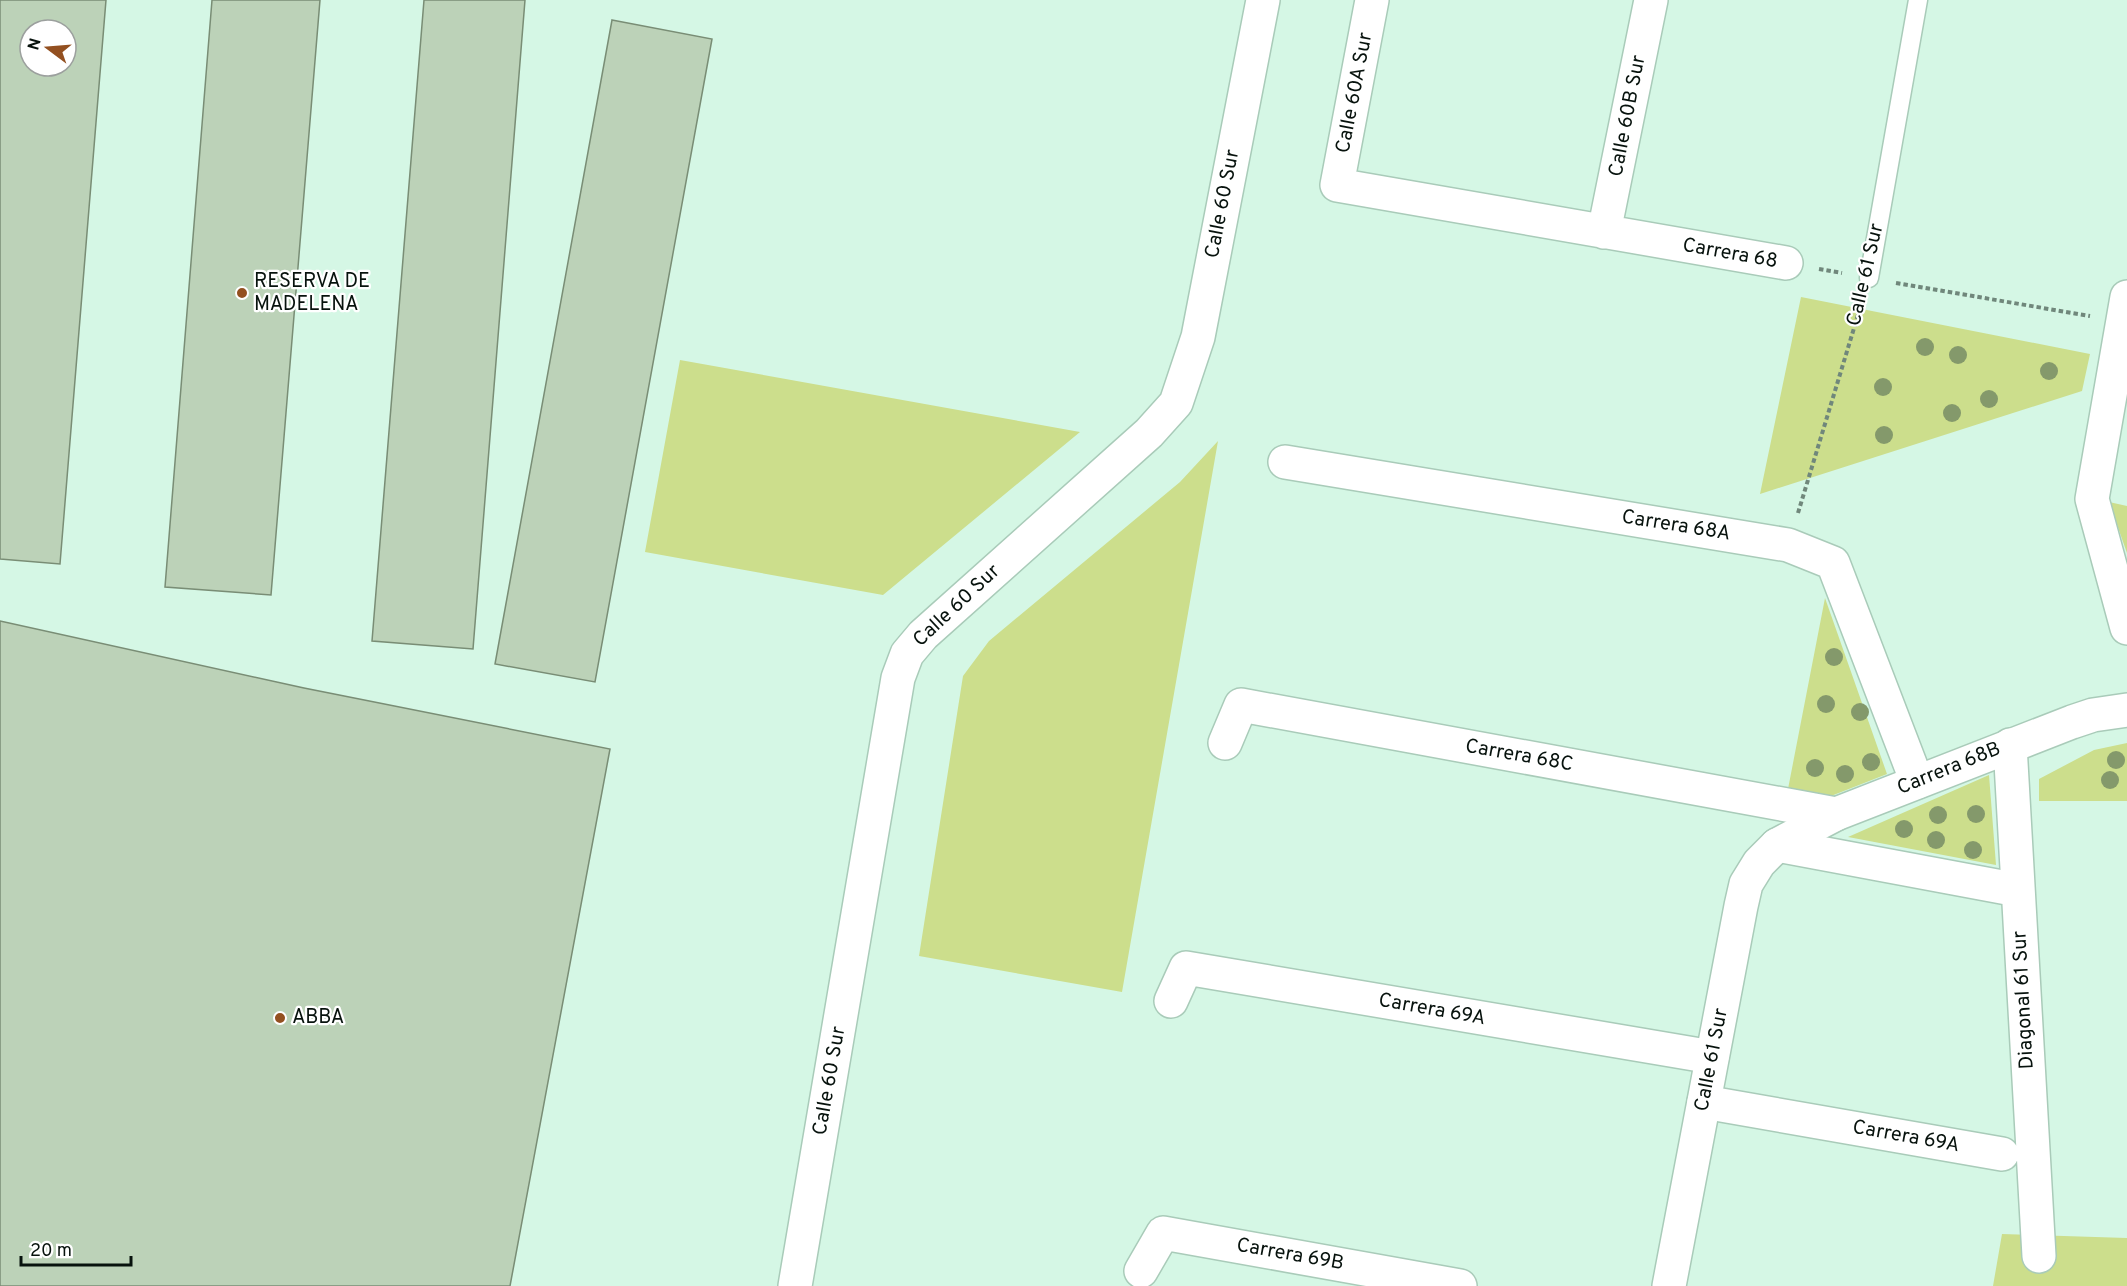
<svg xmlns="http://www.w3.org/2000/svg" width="2127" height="1286" font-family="Overpass,sans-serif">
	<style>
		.green { fill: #ccde8c }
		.building { fill: #bcd2b8; stroke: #798d75; stroke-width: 1.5; fill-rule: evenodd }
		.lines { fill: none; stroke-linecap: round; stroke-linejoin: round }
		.service-casing { stroke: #a9cbb9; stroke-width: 21 }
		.minor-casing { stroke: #a9cbb9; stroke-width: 36 }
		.tertiary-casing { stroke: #a9cbb9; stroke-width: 36 }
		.path { stroke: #70877b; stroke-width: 4; stroke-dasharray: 4.5 3; stroke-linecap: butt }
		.service { stroke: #fff; stroke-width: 18 }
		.minor { stroke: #fff; stroke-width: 33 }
		.tertiary { stroke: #fff; stroke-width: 33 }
		.tree { fill: #84996b }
		.poi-dot { fill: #935020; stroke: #fff; stroke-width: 2 }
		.labels { text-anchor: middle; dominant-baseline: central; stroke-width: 4.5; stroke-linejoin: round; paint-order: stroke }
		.street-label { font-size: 20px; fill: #07120d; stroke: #fff }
		.poi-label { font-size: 20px; fill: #07120d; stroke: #fff; text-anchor: start }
	</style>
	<rect width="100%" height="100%" fill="#d5f7e5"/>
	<path class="green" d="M1801 297 2090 354 2082 391 1760 494Z
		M680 360 1080 432 883 595 645 552Z
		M1218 441 1122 992 919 956 963 676 989 641 1180 482Z
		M2109 502 2127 506V553Z
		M1825 598 1887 774 1831 796 1788 789Z
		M2127 743V801H2039V779L2094 750Z
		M1989 775 1996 865 1848 837Z
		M2002 1234 2127 1238V1286H1993Z"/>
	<path class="building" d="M0 0H106L60 564 0 559ZM30 30H66V66H30Z
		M212 0H320L271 595 165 587Z
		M424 0H525L473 649 372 641Z
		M612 20 712 39 595 682 495 664Z
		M0 621 304 688 610 749 510 1286H0Z"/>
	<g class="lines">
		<g class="service-casing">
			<path id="service" d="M1869 278 1918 0"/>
		</g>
		<g class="minor-casing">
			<path id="minor" d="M1372 0 1337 185 1786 263
				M1604 232 1651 0
				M2127 297 2092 499 2127 628
				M1285 462 1788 545 1833 563 1917 782
				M1225 743 1241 705 1836 814
				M2010 745 2039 1256
				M1777 845 2018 890
				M1171 1001 1186 968 1712 1057
				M1704 1102 2002 1154
				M1141 1271 1163 1233 1460 1286
				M795 1286 898 678 907 654 923 635 1149 433 1176 403 1198 337 1263 0"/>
		</g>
		<g class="tertiary-casing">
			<path id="tertiary" d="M1669 1286 1741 906 1746 884 1759 863 1777 845 1836 814 2072 722 2093 715 2127 710"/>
		</g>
		<path class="path" d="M1819 269 1842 273
			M1896 283 2090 316
			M1798 513 1861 305"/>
		<use href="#service" class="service"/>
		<use href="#minor" class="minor"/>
		<use href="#tertiary" class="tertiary"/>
	</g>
	<g class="tree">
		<circle cx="1925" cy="347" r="9"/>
		<circle cx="1958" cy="355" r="9"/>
		<circle cx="2049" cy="371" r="9"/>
		<circle cx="1883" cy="387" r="9"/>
		<circle cx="1989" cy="399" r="9"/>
		<circle cx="1952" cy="413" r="9"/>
		<circle cx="1884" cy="435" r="9"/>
		<circle cx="1834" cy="657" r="9"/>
		<circle cx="1826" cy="704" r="9"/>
		<circle cx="1860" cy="712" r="9"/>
		<circle cx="2116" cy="760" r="9"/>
		<circle cx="1871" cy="762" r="9"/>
		<circle cx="1815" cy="768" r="9"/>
		<circle cx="1845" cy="774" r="9"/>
		<circle cx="2110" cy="780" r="9"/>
		<circle cx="1976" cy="814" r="9"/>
		<circle cx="1938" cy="815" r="9"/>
		<circle cx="1904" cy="829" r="9"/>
		<circle cx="1936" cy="840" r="9"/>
		<circle cx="1973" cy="850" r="9"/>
	</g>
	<g class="poi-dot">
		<circle cx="242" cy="293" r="6"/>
		<circle cx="280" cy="1018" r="6"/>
	</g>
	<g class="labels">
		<g class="street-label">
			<text transform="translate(1355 93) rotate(-79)">Calle 60A Sur</text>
			<text transform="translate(1628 116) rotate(-79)">Calle 60B Sur</text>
			<text transform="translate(1223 204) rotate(-79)">Calle 60 Sur</text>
			<text transform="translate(1730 254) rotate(10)">Carrera 68</text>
			<text transform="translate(1866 275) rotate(-77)">Calle 61 Sur</text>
			<text transform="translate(1676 526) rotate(9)">Carrera 68A</text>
			<text transform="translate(957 606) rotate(-43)">Calle 60 Sur</text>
			<text transform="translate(1519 756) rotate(10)">Carrera 68C</text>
			<text transform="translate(1949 769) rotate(-22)">Carrera 68B</text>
			<text transform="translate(2024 1000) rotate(-93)">Diagonal 61 Sur</text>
			<text transform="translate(1432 1010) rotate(10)">Carrera 69A</text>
			<text transform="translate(1712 1060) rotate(-79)">Calle 61 Sur</text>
			<text transform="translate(830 1081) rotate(-80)">Calle 60 Sur</text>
			<text transform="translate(1906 1137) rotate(10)">Carrera 69A</text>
			<text transform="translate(1290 1255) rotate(10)">Carrera 69B</text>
		</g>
		<g class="poi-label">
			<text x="254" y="282">RESERVA DE<tspan x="254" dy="23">MADELENA</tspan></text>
			<text x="292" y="1018">ABBA</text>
		</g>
	</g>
	<g transform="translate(48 48) rotate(286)"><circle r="28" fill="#ffffff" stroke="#9ca09e" stroke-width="1.5"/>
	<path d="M0-4.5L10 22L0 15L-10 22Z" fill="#935020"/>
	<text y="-9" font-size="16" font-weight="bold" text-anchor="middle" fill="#07120d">N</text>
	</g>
	<path d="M21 1256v9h110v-9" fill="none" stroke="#07120d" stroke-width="3"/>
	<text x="30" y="1256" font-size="18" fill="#07120d" stroke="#ffffff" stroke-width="4.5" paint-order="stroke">20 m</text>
</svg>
